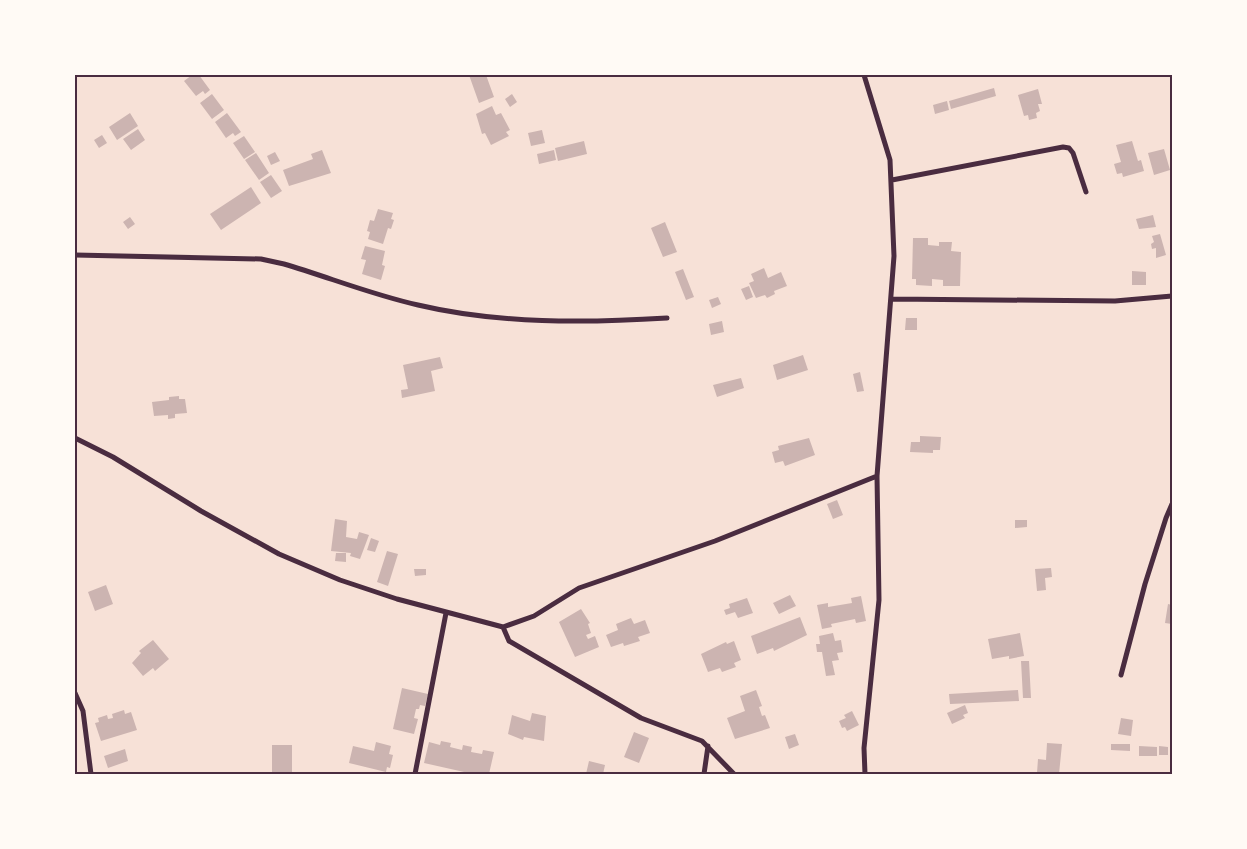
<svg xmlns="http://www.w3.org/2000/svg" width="1247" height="849" font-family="'Alegreya Sans',sans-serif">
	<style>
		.building { fill: #ccb4b1 }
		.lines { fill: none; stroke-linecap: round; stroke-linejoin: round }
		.minor { stroke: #4a2c40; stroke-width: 5 }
		.neatline { fill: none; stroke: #4a2c40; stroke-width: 2 }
	</style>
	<rect width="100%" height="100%" fill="#f7e1d7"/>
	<path class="building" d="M192 75H199L210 90 205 94 203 91 196 96 184 81Z
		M469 75H486L494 97 479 103Z
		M994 88 996 96 951 109 949 101Z
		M1038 89 1042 104H1038L1040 111 1036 113 1037 118 1029 120 1028 115 1024 116 1018 95Z
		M212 94 224 110 212 119 200 103Z
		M512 94 517 102 510 107 505 99Z
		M947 101 949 110 935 114 933 105Z
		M492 106 496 115 501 113 510 130 506 132 509 136 491 145 485 133 482 134 476 114Z
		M130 113 138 126 117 140 109 127Z
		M227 113 241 132 235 136 233 133 226 138 215 122Z
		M138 129 145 140 131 150 123 139Z
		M542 130 545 143 531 146 528 133Z
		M102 135 107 143 99 148 94 140Z
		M244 136 255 152 244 159 233 143Z
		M584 141 587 154 558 161 555 148Z
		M1132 141 1138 161 1141 160 1144 171 1123 177 1122 173 1117 174 1114 164 1121 162 1116 145Z
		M1164 149 1170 170 1154 175 1148 153Z
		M322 150 331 173 289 186 283 170 313 159 311 154Z
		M554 150 556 160 539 164 537 154Z
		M275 152 280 161 271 165 267 156Z
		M256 153 269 173 259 180 245 160Z
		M271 175 282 191 271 198 260 182Z
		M251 187 261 203 221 230 210 214Z
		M378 209 393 213 391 219 394 220 391 229 388 228 383 244 368 239 370 232 367 231 370 220 374 221Z
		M1153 215 1156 227 1139 229 1136 219Z
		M130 217 135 224 128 229 123 222Z
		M665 222 677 252 663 257 651 228Z
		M1160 234 1166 255 1156 258V248L1152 249 1151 244 1154 242 1152 236Z
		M913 238H928V245L939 246V242H952L951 251 961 252 960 286H943V280L932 279V286L916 285V279H912Z
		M365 246 385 251 382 265 385 266 381 280 362 274 366 260 361 259Z
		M764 268 768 278 781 272 787 286 774 291 775 294 767 298 765 295 756 298 749 283 754 281 751 274Z
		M683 269 694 297 686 300 675 272Z
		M1132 271 1146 272V285H1132Z
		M749 286 753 297 746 300 741 289Z
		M718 297 721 304 712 308 709 300Z
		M906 318H917V330H905Z
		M722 321 724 332 711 335 709 324Z
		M803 355 808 370 777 380 773 365Z
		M440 357 443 368 431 371 435 391 402 398 401 390 408 389 403 365Z
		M860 372 864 391 857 392 853 374Z
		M741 378 744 388 717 397 713 385Z
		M179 396V399H185L187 413 175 414V418L168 419V415L154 416 152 402 169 400V397Z
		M920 436 941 437 940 450H933V453L910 452 911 442H920Z
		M809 438 815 455 785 466 783 461 775 463 772 452 779 450 778 446Z
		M837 500 843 515 833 519 827 504Z
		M335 519 347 521 346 537 357 539 359 532 369 535 360 559 350 556 351 553 331 551Z
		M1015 520H1027V527L1015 528Z
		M371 538 379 541 375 552 367 550Z
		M387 551 398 554 388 586 377 582Z
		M336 553H346V562L335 561Z
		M1051 568 1052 577 1045 578 1046 590 1037 591 1035 569Z
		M414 569H426V575L415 576Z
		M106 585 113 604 95 611 88 592Z
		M790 595 796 606 779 614 773 603Z
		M861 596 866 621 856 623 855 619 831 624 832 627 822 629 817 605 828 603V607L852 603 851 598Z
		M747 598 753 613 738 618 735 612 726 615 724 610 730 608 729 604Z
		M1168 604 1172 605V624L1165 623Z
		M581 609 590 623 588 624 591 633 586 635 588 639 595 636 599 647 575 657 559 622Z
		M800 617 807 635 774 651 773 648 757 654 751 636Z
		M631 618 634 624 645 620 650 633 638 637 640 641 624 646 623 643 611 647 606 635 618 630 616 624Z
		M833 633 835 641 841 640 843 652 837 653 839 660 832 661 835 675 826 676 822 652H817L816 644H820L819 636Z
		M1020 633 1024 656 1009 659V656L992 659 988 639Z
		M153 640 169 659 155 671 153 668 143 676 132 663 141 653 139 651Z
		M734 641 741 660 734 663 736 667 722 672 720 668 708 672 701 654 726 642 727 644Z
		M1021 661H1029L1031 698H1023Z
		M402 688 428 694 425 706 420 705 419 709H416L414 718 418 719 414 734 393 729Z
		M756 690 762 706 759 707 762 716 765 715 770 728 735 739 727 718 745 711 740 696Z
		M1018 690 1019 701 950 704 949 694Z
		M965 705 968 713 963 715 965 718 952 724 947 713Z
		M124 710 125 714 131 712 137 730 101 741 95 723 99 722 98 718 107 715 108 719 113 718 112 714Z
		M852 711 859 725 847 731 845 727 842 728 839 721 846 718 844 715Z
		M532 713 546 716 544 741 524 737 523 740 508 734 512 715 530 721Z
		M1121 718 1133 720 1131 736 1118 734Z
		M634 732 649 738 639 763 624 757Z
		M795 734 799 745 789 749 785 737Z
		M441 741 451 743 450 747 462 750 463 745 472 747 471 752 482 754 483 750 494 752 489 774H473L424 763 429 742 440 745Z
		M376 742 391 746 389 754 393 755 390 768 387 767 386 772 349 763 353 746 374 751Z
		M1047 743 1062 744 1059 774 1037 773 1038 759 1046 760Z
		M1111 744H1130V751L1111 750Z
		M272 745H292V774H272Z
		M1139 746 1157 747V756H1139Z
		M1159 746 1168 747V755H1159Z
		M125 749 128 761 108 768 104 756Z
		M589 761 605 765 603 774H586Z"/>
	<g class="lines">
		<path class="minor" d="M864 75 890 160 894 256 877 476 879 600 864 748 865 774
			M892 180 1063 147 1069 148 1073 153 1086 192
			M75 255 261 259 284 264C328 277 373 295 418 305 498 324 586 323 667 318
			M892 299 1115 301 1172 296
			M75 438 113 457 201 511 279 554 340 580 397 599 503 627 534 616 579 588 715 541 877 476
			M503 627 509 641 641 718 702 741 734 774
			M1121 675 1145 584 1166 518 1172 504
			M75 693 83 711 91 774
			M415 774 446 613
			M704 774 708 746"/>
	</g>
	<rect width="1247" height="849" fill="none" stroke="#fffaf5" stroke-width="152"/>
	<rect x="76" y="76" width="1095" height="697" class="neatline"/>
</svg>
